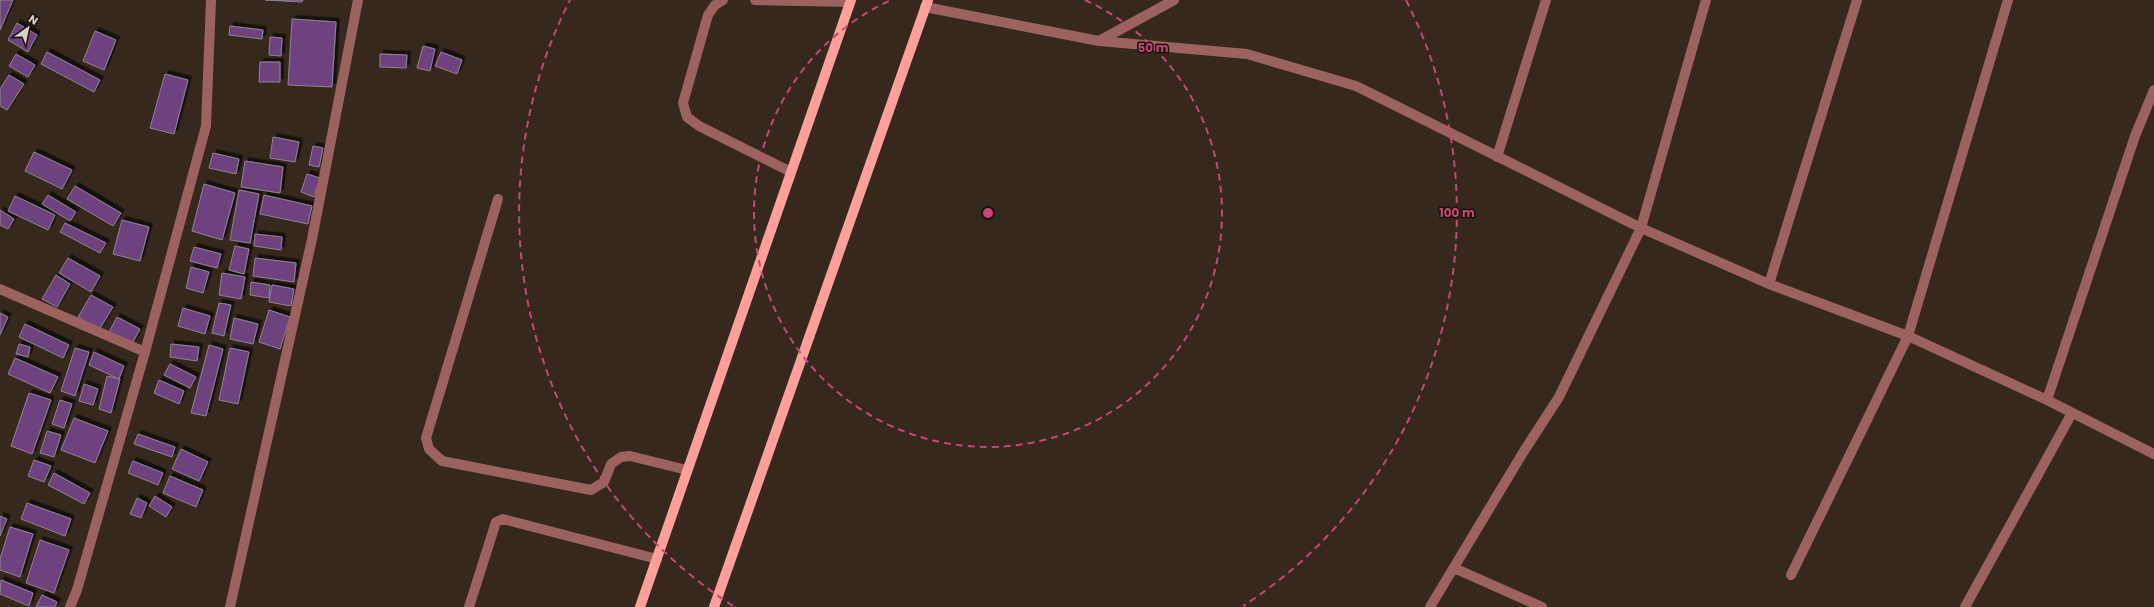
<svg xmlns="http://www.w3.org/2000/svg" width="2154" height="607" font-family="Poppins,sans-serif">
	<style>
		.building { fill: #6d427f; stroke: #8f8394; filter: url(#shadow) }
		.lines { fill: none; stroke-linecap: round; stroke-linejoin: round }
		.minor { stroke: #9c6260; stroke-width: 10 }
		.major { stroke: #fe9f9b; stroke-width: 10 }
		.ring { fill: none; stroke: #c84676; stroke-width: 2; stroke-dasharray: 7 5 }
		.centre { fill: #c84676; stroke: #19130e; stroke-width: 2 }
		.ring-label { font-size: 12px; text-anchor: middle; font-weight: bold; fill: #c84676; stroke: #19130e; stroke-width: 3; stroke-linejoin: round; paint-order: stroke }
	</style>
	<defs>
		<filter id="shadow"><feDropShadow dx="3.5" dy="-3.5" stdDeviation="0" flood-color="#0009"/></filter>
	</defs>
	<rect width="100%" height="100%" fill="#37281e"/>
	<path class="building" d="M0 0H13L0 30Z
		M265 0H303L302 2Z
		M292 19 336 22 332 87 288 85Z
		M17 23 37 35 28 52 8 40Z
		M230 26 263 30 262 39 229 35Z
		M95 31 116 40 104 70 83 61Z
		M270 37 282 38 281 56 269 55Z
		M423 46 435 49 430 71 417 68Z
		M47 52 100 80 94 92 41 64Z
		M441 52 462 60 457 74 435 66Z
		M16 54 35 65 28 77 9 66Z
		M380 54 407 55 406 68 380 67Z
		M260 62H280V82H259Z
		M165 74 188 80 174 134 150 128Z
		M9 75 24 84 7 110 0 106V89Z
		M273 137 299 142 295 162 270 158Z
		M313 146 323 148 319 167 309 165Z
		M34 152 72 170 62 189 25 171Z
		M213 153 239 159 236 174 209 168Z
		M245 161 283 167 280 193 241 187Z
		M307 174 320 178 314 197 301 192Z
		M204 184 235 193 222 240 192 231Z
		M75 186 121 213 113 226 67 199Z
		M239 190 259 194 250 243 230 240Z
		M48 195 76 212 70 221 42 204Z
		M264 195 312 206 308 224 260 214Z
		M15 196 55 215 48 230 8 211Z
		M0 210 14 219 8 229 0 225Z
		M122 220 149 227 140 261 113 254Z
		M65 223 106 243 100 253 60 232Z
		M255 234 282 237 281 250 254 246Z
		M235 246 249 249 244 274 229 270Z
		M194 247 221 254 217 268 190 261Z
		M68 258 100 276 91 292 59 273Z
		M255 258 296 263 294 282 253 276Z
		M191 267 209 272 203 293 186 288Z
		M222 273 245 277 241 299 219 295Z
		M56 275 70 284 57 307 42 299Z
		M251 282 270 285 269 298 250 295Z
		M272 285 294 289 291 306 269 302Z
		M91 295 113 307 99 330 78 317Z
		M219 303 231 305 224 336 212 333Z
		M183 308 210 316 205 334 178 326Z
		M269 310 290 317 280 349 259 342Z
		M0 313 8 317 0 335Z
		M117 317 140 329 132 344 109 332Z
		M234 318 258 324 253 344 230 339Z
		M25 324 69 345 63 358 19 337Z
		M19 344 30 347 28 357 16 354Z
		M171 344 199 347 197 361 170 357Z
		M209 345 223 349 206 416 191 413Z
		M75 348 89 352 75 396 61 391Z
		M230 348 249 352 238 404 219 400Z
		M94 352 124 366 119 379 89 365Z
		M15 358 58 377 50 393 8 374Z
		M170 364 196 377 190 388 164 375Z
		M107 376 120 379 111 413 99 409Z
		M159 380 184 391 179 404 154 393Z
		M84 384 98 389 93 405 79 401Z
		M29 393 51 400 32 454 11 446Z
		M60 400 72 404 64 428 52 424Z
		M74 418 108 431 95 463 61 450Z
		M47 431 61 435 54 457 40 453Z
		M138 434 175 447 172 457 134 444Z
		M181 449 208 462 199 481 172 469Z
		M34 460 51 466 44 482 28 476Z
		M133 461 163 473 158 485 128 473Z
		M54 473 90 493 84 504 48 485Z
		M170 476 203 490 196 507 163 493Z
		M155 496 172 507 166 517 149 506Z
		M137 498 147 503 141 518 130 514Z
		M27 503 71 519 65 536 21 519Z
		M0 516 7 519 0 536Z
		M10 527 33 534 20 577 0 570V559Z
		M40 540 69 550 54 593 26 583Z
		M1 580 33 593 29 606 0 594Z
		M42 595 57 602 55 607H36Z"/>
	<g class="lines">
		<path class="minor" d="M723 0 715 5 708 15 683 103 687 117 699 126 791 172
			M755 0 850 2
			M925 7 1099 41 1247 54 1356 86 1641 228 1769 284 1908 336 2047 400 2154 454
			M1099 41 1174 0
			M1497 157 1546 0
			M498 199 426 438 429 449 442 461 591 490 604 482 611 464 621 457 630 456 687 470
			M1769 284 1857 0
			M0 289 145 352
			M2047 400 2135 136 2154 90
			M1454 568 1542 607
			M1791 575 1908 336 2008 0
			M70 607 77 590 145 352 206 126 211 0
			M230 607 312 239 358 0
			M469 607 496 522 503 519 657 559
			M1430 607 1524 451 1559 397 1641 228 1706 0
			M1965 607 2072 413"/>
		<path class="major" d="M640 607 851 0
			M714 607 928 0"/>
	</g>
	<g class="ring">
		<path d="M1085 0A234 234 0 1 1 891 0"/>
		<path d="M733 606A469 469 0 0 1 570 0M1406 0A469 469 0 0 1 1243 606"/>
	</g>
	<circle cx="988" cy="213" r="6" class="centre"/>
	<g class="ring-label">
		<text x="1153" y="52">50 m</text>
		<text x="1457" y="217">100 m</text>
	</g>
	<g transform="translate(28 28) rotate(33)" stroke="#19130e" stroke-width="3" paint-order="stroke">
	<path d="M0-3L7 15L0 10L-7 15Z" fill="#d9cfc8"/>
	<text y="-6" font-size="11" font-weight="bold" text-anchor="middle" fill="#d9cfc8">N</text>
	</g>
</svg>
